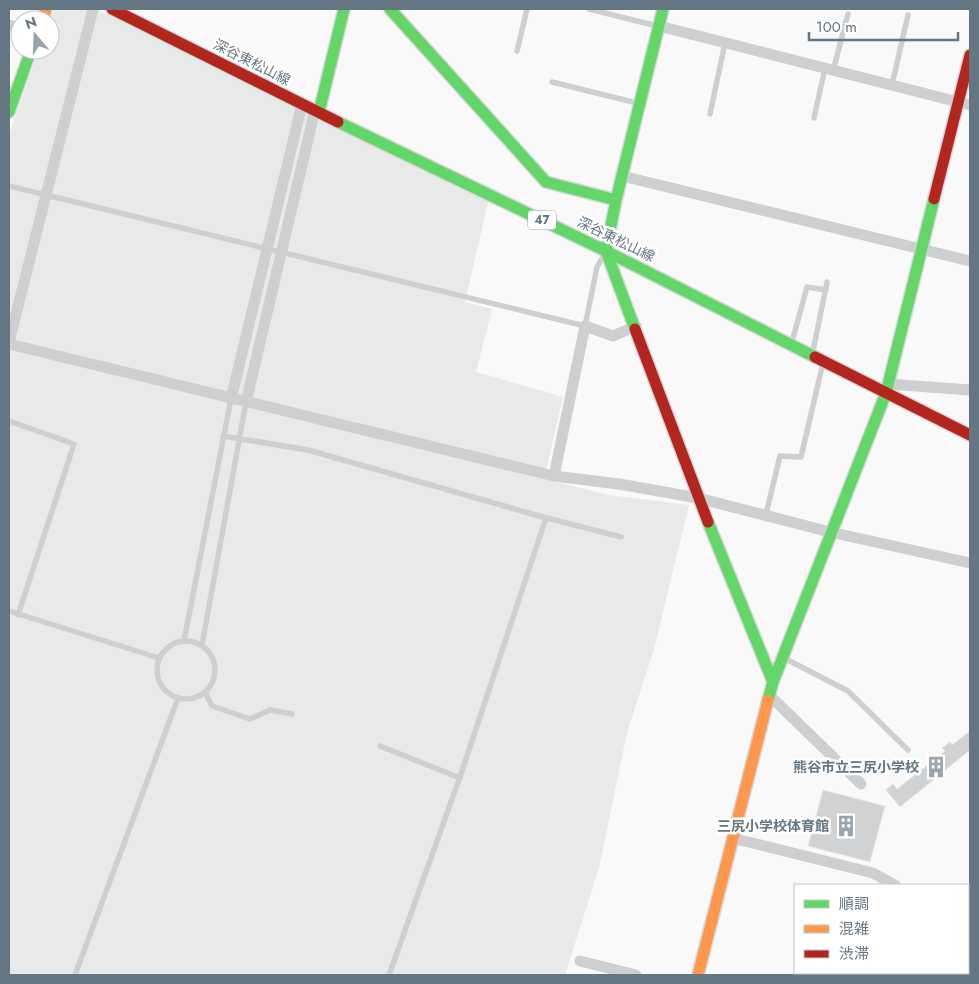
<svg xmlns="http://www.w3.org/2000/svg" width="979" height="984" font-family="Jost,'Noto Sans JP',sans-serif">
	<style>
		.built { fill: #e8e9e9 }
		.building { fill: #d0d2d3; stroke: #e8e8e8 }
		.lines { fill: none; stroke-linecap: round; stroke-linejoin: round }
		.fast-casing { stroke: #d5d6d7; stroke-width: 14 }
		.slow-casing { stroke: #d5d6d7; stroke-width: 14 }
		.jam-casing { stroke: #d5d6d7; stroke-width: 14 }
		.lane { stroke: #cecfd0; stroke-width: 5.5 }
		.street { stroke: #cecfd0; stroke-width: 11 }
		.fast { stroke: #63d668; stroke-width: 11 }
		.slow { stroke: #ff974d; stroke-width: 11 }
		.jam { stroke: #b3261e; stroke-width: 11 }
		.labels { text-anchor: middle; dominant-baseline: central; stroke-width: 5; stroke-linejoin: round; paint-order: stroke }
		.shield { fill: #fff; stroke: #939fa8; stroke-width: 1 }
		.shield-label { font-size: 12px; font-weight: bold; fill: #657683 }
		.street-label { font-size: 14px; fill: #657683; stroke: #fff }
		.poi-label { font-size: 14px; font-weight: bold; fill: #657683; stroke: #fff; text-anchor: end }
	</style>
	<rect width="100%" height="100%" fill="#f9f9f9"/>
	<path class="built" d="M54 9H96L488 202 465 302 492 309 476 372 563 397 544 479 609 495 689 505 654 649 627 733 599 868 565 975H9V135L39 50H50V20Z"/>
	<path class="building" d="M970 731V750L900 807 886 790 893 784 897 789 945 751 942 748 950 742 952 745Z
		M823 790 885 806 870 862 808 846Z"/>
	<g class="lines">
		<g class="fast-casing">
			<path id="fast" d="M390 9 546 182 616 200
				M9 112 31 50
				M319 112 344 9
				M338 122 606 251 815 357
				M635 329 606 251 616 200 663 9
				M708 522 773 682
				M768 700 773 682 886 393 934 199"/>
		</g>
		<g class="slow-casing">
			<path id="slow" d="M42 20 46 9
				M698 975 768 700"/>
		</g>
		<g class="jam-casing">
			<path id="jam" d="M112 9 338 122
				M934 199 970 55
				M635 329 708 522
				M815 357 970 435"/>
		</g>
		<path class="lane" d="M589 9 657 26
			M517 51 527 9
			M833 71 848 14
			M552 82 637 103
			M892 85 908 15
			M710 114 725 43
			M814 118 825 68
			M9 186 585 326 597 267 604 255
			M792 342 807 287 826 290
			M813 351 827 282
			M9 421 74 444 18 615
			M223 436 308 450 543 517 621 537
			M766 514 780 456 801 457 823 363
			M9 611 159 658
			M184 641 231 399
			M157 670a29 29 0 1 1 58 0a29 29 0 1 1-58 0Z
			M202 645 246 402
			M784 658 848 691 908 750
			M205 692 212 706 250 719 270 710 292 714
			M380 746 460 778
			M75 975 178 698
			M389 975 461 774 546 518"/>
		<path class="street" d="M9 25 20 28
			M659 26 970 105
			M622 176 970 261
			M9 342 93 9
			M9 344 554 476 619 484 698 498 830 532 970 563
			M888 384 970 390
			M231 399 302 104
			M246 402 315 110
			M554 476 585 326 613 336 636 326
			M769 695 861 784
			M732 838 873 873 895 885
			M968 894 970 897
			M580 961 636 975
			M883 975 885 973
			M969 975 970 970"/>
		<use href="#fast" class="fast"/>
		<use href="#slow" class="slow"/>
		<use href="#jam" class="jam"/>
	</g>
	<defs>
		<g id="building-bare" transform="scale(1.725)"><path d="M-4-6H4V6H1V3H-1V6H-4ZM-2.5-4.3h1.7v1.8h-1.7ZM.8-4.3h1.7v1.8H.8ZM-2.5-1h1.7V.8h-1.7ZM.8-1h1.7V.8H.8Z" fill="#99a4ac" stroke="#fff" stroke-width="2.5" paint-order="stroke"/></g>
	</defs>
	<g fill-rule="evenodd">
		<use href="#building-bare" x="936" y="767"/>
		<use href="#building-bare" x="846" y="826"/>
	</g>
	<g class="labels">
		<rect class="shield" x="528" y="210.5" width="28" height="19" rx="4"/>
		<g class="shield-label">
			<text x="542" y="220">47</text>
		</g>
		<g class="street-label">
			<text transform="translate(252 62) rotate(27)">深谷東松山線</text>
			<text transform="translate(616 239) rotate(26)">深谷東松山線</text>
		</g>
		<g class="poi-label">
			<text x="919" y="767">熊谷市立三尻小学校</text>
			<text x="829" y="826">三尻小学校体育館</text>
		</g>
	</g>
	<rect width="979" height="984" fill="none" stroke="#657683" stroke-width="20"/>
	<rect x="794" y="884" width="175" height="90" fill="#ffffff" stroke="#c1c8cd"/>
	<rect x="804" y="900" width="25" height="8" fill="#63d668" stroke="#c1c8cd"/>
	<text x="839" y="909" font-size="15" fill="#657683">順調</text>
	<rect x="804" y="925" width="25" height="8" fill="#ff974d" stroke="#c1c8cd"/>
	<text x="839" y="934" font-size="15" fill="#657683">混雑</text>
	<rect x="804" y="950" width="25" height="8" fill="#b3261e" stroke="#c1c8cd"/>
	<text x="839" y="959" font-size="15" fill="#657683">渋滞</text>
	<g transform="translate(35 35) rotate(341)"><circle r="24" fill="#ffffff" stroke="#c1c8cd"/>
	<path d="M0-4L9 19L0 12L-9 19Z" fill="#99a4ac"/>
	<text y="-8" font-size="14" font-weight="bold" text-anchor="middle" fill="#657683">N</text>
	</g>
	<path d="M809 32v8h149v-8" fill="none" stroke="#657683" stroke-width="2.5"/>
	<text x="816" y="32" font-size="15" fill="#657683" stroke="#ffffff" stroke-width="4" paint-order="stroke">100 m</text>
</svg>
